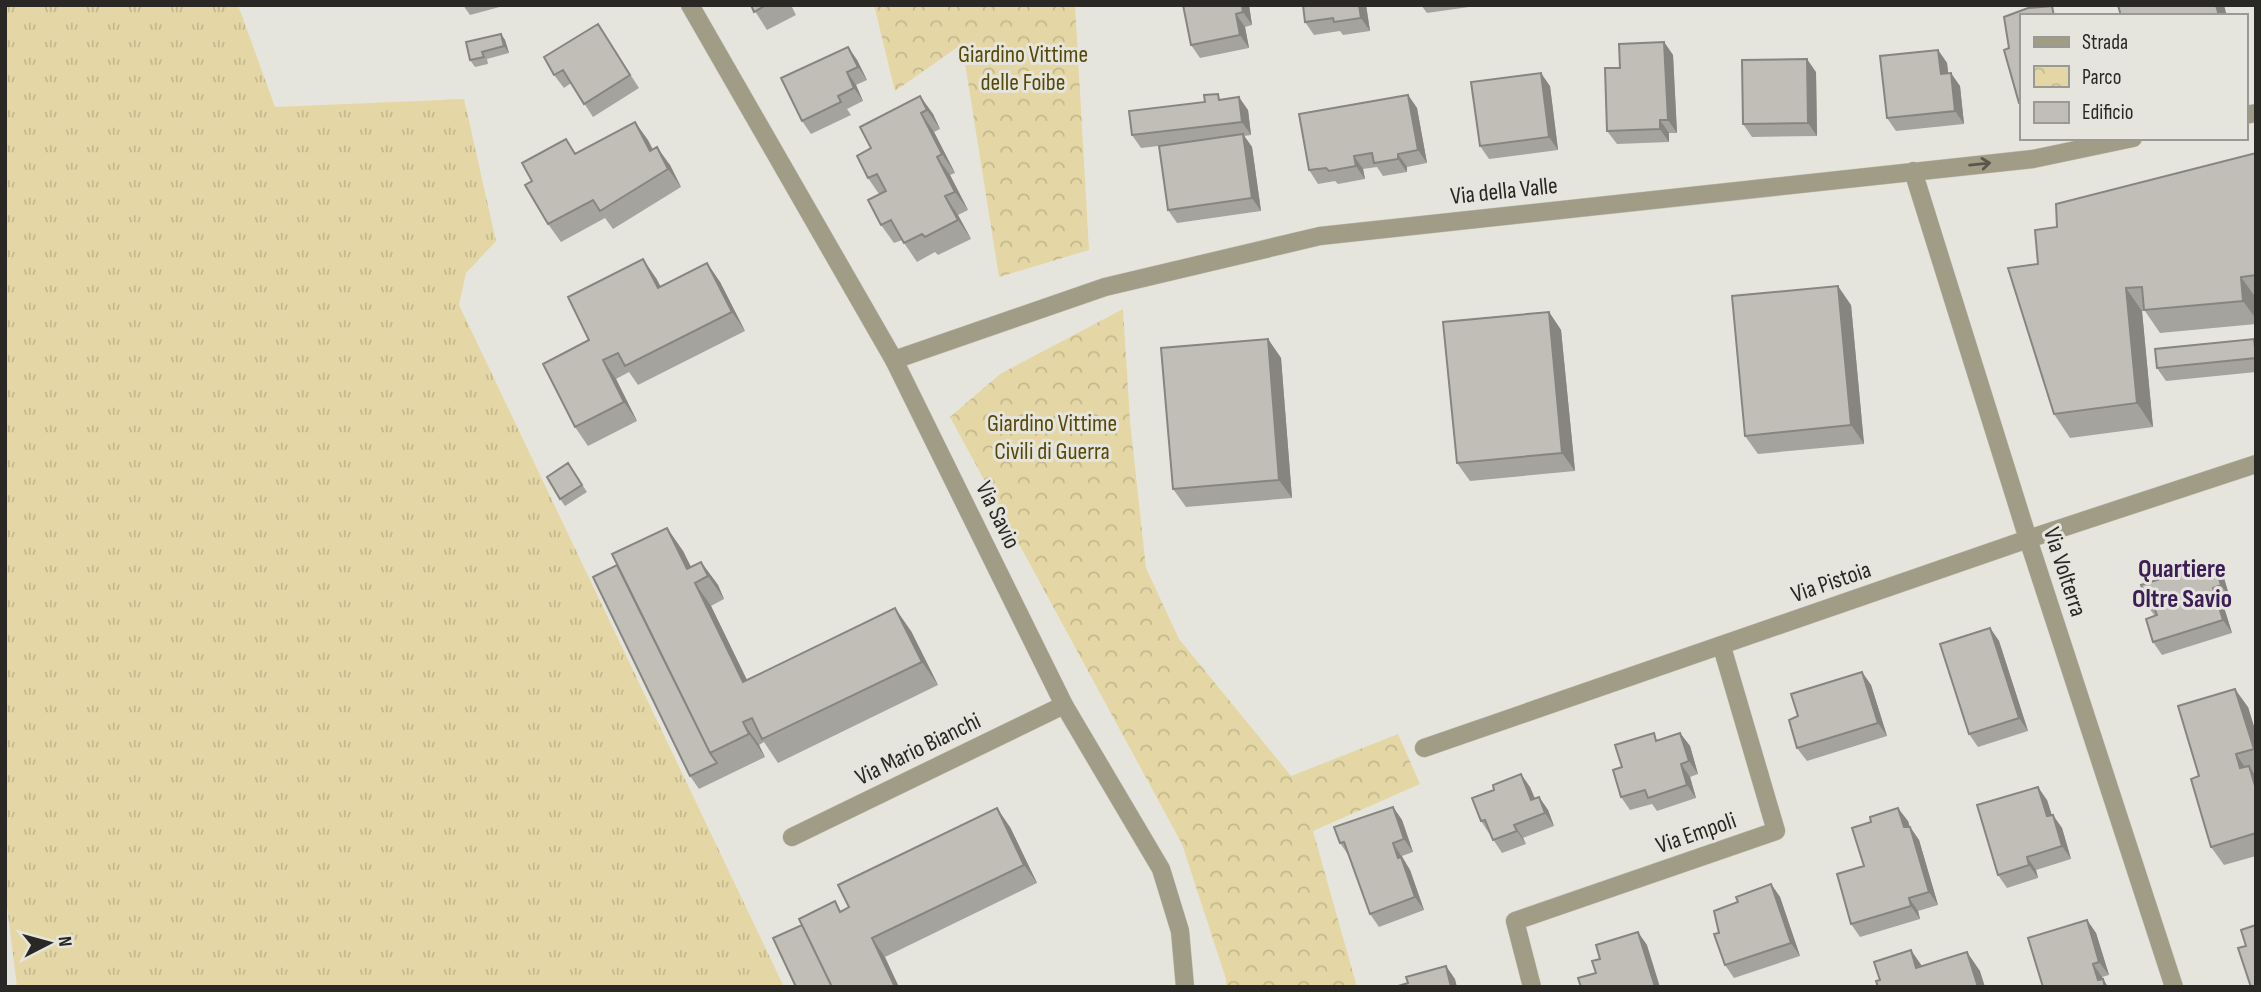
<svg xmlns="http://www.w3.org/2000/svg" width="2261" height="992" font-family="'Sofia Sans Condensed',sans-serif">
	<style>
		.grass { fill: url(#grass-tufts) }
		.park { fill: url(#park-crowns) }
		.lines { fill: none; stroke-linecap: round; stroke-linejoin: round }
		.minor-casing { stroke: #c4c3bc; stroke-width: 19 }
		.tertiary-casing { stroke: #c4c3bc; stroke-width: 19 }
		.minor { stroke: #a19c86; stroke-width: 18 }
		.tertiary { stroke: #a19c86; stroke-width: 18 }
		.wall { fill: #a5a39d }
		.shaded-wall { fill: #868580 }
		.building { fill: #c0beb7; stroke: #868580; stroke-width: 2 }
		.oneway { stroke: #59564c }
		.labels { text-anchor: middle; dominant-baseline: central; stroke-width: 6; stroke-linejoin: round; paint-order: stroke }
		.park-label { font-size: 24px; fill: #564807; stroke: #e6e5dd }
		.street-label { font-size: 24px; fill: #292825; stroke: #e6e5dd }
		.neighbourhood-label { font-size: 26px; font-weight: bold; fill: #3c1d56; stroke: #e6e5dd }
	</style>
	<defs>
		<pattern id="grass-tufts" width="24" height="20" patternUnits="userSpaceOnUse" patternTransform="scale(1.75)"><rect width="24" height="20" fill="#e4d7a5"/><path d="M3 7l-1-3M5 7V3M7 7l1-3M15 17l-1-3M17 17v-4M19 17l1-3" fill="none" stroke="#c4b98e"/></pattern>
		<pattern id="park-crowns" width="20" height="18" patternUnits="userSpaceOnUse" patternTransform="scale(1.75)"><rect width="20" height="18" fill="#e4d7a5"/><path d="M2 6a3 3 0 1 1 6 0M12 15a3 3 0 1 1 6 0" fill="none" stroke="#c4b98e"/></pattern>
	</defs>
	<rect width="100%" height="100%" fill="#e6e5dd"/>
	<path class="grass" d="M5 5H238L275 107 464 99 496 241 466 273 459 305 784 987H17L5 890Z"/>
	<path class="park" d="M874 5H1075L1089 250 999 277 962 44 895 91Z
		M1123 309 1130 421 1146 568 1179 639 1291 776 1398 734 1420 784 1313 831 1357 987H1226V979L1182 844 950 417 1000 374Z"/>
	<g class="lines">
		<g class="minor-casing">
			<path id="minor" d="M2245 115 2256 113
				M1913 171 2028 539 2174 987
				M894 360 1105 287 1320 236 2033 159 2133 138
				M1424 748 2028 539 2256 464
				M792 837 1064 705
				M1532 987 1515 921 1776 831 1722 647"/>
		</g>
		<g class="tertiary-casing">
			<path id="tertiary" d="M690 5 894 360 1064 705 1161 869 1180 931 1185 987"/>
		</g>
		<use href="#minor" class="minor"/>
		<use href="#tertiary" class="tertiary"/>
	</g>
	<path class="wall" d="M463 5H507L470 15Z
		M751 5H791L796 15 767 30Z
		M1249 5 1252 25 1245 27 1249 48 1200 58 1191 45Z
		M1366 5 1370 31 1343 35 1340 31 1314 35 1305 22Z
		M1421 5H1483L1427 13Z
		M598 24 639 88 593 117 571 83 564 88 554 75Z
		M501 34 505 40 509 53 487 59 488 64 475 67 470 60Z
		M1664 42 1673 55 1677 133H1669V142L1617 144 1607 131 1620 68Z
		M848 47 857 60 867 80 856 85 863 101 847 109 851 115 811 134 802 121Z
		M1938 50 1947 63 1948 73 1960 86 1964 124 1896 131 1887 118Z
		M1816 72 1817 136 1752 137 1743 124Z
		M1550 86 1558 150 1489 159 1480 146Z
		M1408 95 1417 108 1427 163 1407 167V172L1383 176 1377 167 1363 169 1365 179 1338 184 1335 181 1318 184 1309 170Z
		M920 96 933 114 940 129 934 132 955 173 950 175 968 210 958 215 971 239 938 255 935 252 917 262 902 240 894 243 881 225 879 194 868 178 871 148Z
		M1222 99 1248 110 1251 135 1244 136 1252 147 1261 211 1177 223 1168 210 1167 145 1141 148 1132 135 1205 102Z
		M635 122 652 149 670 165 681 187 613 229 605 218 561 242 548 224 577 154Z
		M2256 153V324L2160 333 2145 311H2142L2153 427 2070 438 2054 414 2038 264 2057 227Z
		M707 263 720 282 745 331 638 385 629 372 616 379 637 421 588 446 575 427 589 340 656 278 661 287Z
		M1851 305 1864 444 1758 454 1745 436Z
		M1549 312 1561 330 1575 471 1470 481 1457 463Z
		M1268 339 1281 358 1292 498 1186 507 1173 489Z
		M2256 341V372L2166 381 2157 368Z
		M568 463 587 492 565 506 560 499Z
		M667 528 683 551 691 567 701 562 718 585 724 599 711 606 747 680 911 631 938 685 778 763 764 742 759 745 765 757 699 789 690 776 617 565Z
		M2214 562 2223 575 2230 598 2222 601 2232 633 2162 655 2153 642 2155 616 2148 607Z
		M1990 628 1999 641 2028 731 1978 747 1969 734Z
		M1862 672 1871 685 1887 736 1807 761 1797 748 1798 716Z
		M2248 707 2256 733V771L2253 772 2256 776V856L2224 865 2211 847Z
		M1680 733 1690 746 1698 774 1690 777 1696 798 1657 811 1652 804 1630 810 1621 797 1622 767 1659 740Z
		M1530 787 1535 798 1539 797 1548 810 1554 826 1523 838 1526 844 1502 853 1481 821Z
		M2047 800 2052 815 2062 828 2071 859 2036 870 2038 878 2007 888 1998 875Z
		M1393 807 1402 820 1413 852 1402 856 1410 870 1424 910 1379 927 1370 914 1349 856 1340 843Z
		M1908 821 1910 827 1919 840 1938 905 1918 911 1920 919 1860 937 1851 924 1864 866Z
		M1010 827 1037 883 885 957 841 911Z
		M1771 884 1780 897 1800 956 1734 978 1725 965 1719 933 1738 902Z
		M2087 920 2096 933 2109 975 2102 977 2103 979 2043 987Z"/>
	<path class="shaded-wall" d="M1242 5H1249L1252 25 1243 12Z
		M1359 5H1366L1370 31 1361 18Z
		M2216 5H2224L2227 16H2219Z
		M1236 14 1245 27 1249 48 1240 35Z
		M501 34 505 40 509 53 504 46Z
		M1664 42 1673 55 1677 133 1668 120Z
		M848 47 857 60 867 80 858 67Z
		M1938 50 1947 63 1950 87 1941 74Z
		M1807 59 1816 72 1817 136 1808 123Z
		M847 72 856 85 863 101 854 88Z
		M1541 73 1550 86 1558 150 1549 137Z
		M1951 73 1960 86 1964 124 1955 111Z
		M1408 95 1417 108 1427 163 1418 150Z
		M920 96 933 114 940 129 927 110Z
		M1239 97 1248 110 1251 135 1242 122Z
		M921 113 934 132 955 173 942 154Z
		M1660 120 1669 133V142L1660 129Z
		M635 122 648 140 663 169 650 151Z
		M1243 134 1252 147 1261 211 1252 198Z
		M657 147 670 165 681 187 668 169Z
		M1398 154 1407 167V172L1398 159Z
		M1354 156 1363 169 1365 179 1356 166Z
		M937 157 950 175 968 210 955 192Z
		M945 196 958 215 971 239 958 220Z
		M643 259 656 278 671 307 658 288Z
		M707 263 720 282 745 331 732 312Z
		M2241 277 2256 298V319L2243 301Z
		M1838 286 1851 305 1864 444 1851 425Z
		M2126 288 2142 311 2153 427 2137 403Z
		M1549 312 1561 330 1575 471 1562 453Z
		M1268 339 1281 358 1292 498 1279 480Z
		M603 360 616 379 637 421 624 402Z
		M667 528 683 551 698 581 687 569Z
		M701 562 718 585 724 599 708 576Z
		M2214 562 2223 575 2230 598 2221 585Z
		M695 583 711 606 759 705 743 682Z
		M2213 588 2222 601 2232 633 2223 620Z
		M895 608 911 631 938 685 922 662Z
		M1990 628 1999 641 2028 731 2019 718Z
		M1862 672 1871 685 1887 736 1878 723Z
		M2235 689 2248 707 2256 733V752L2254 749Z
		M743 722 759 745 765 757 749 734Z
		M1680 733 1690 746 1698 774 1689 761Z
		M2236 754 2249 773 2240 768Z
		M1681 764 1690 777 1696 798 1687 785Z
		M2249 766 2256 776V789Z
		M1521 774 1530 787 1540 813 1531 800Z
		M2038 787 2047 800 2056 829 2047 816Z
		M1539 797 1548 810 1554 826 1545 813Z
		M1393 807 1402 820 1413 852 1404 839Z
		M997 808 1010 827 1037 883 1024 865Z
		M1898 808 1908 821 1913 840 1904 827Z
		M2053 815 2062 828 2071 859 2062 846Z
		M1514 825 1523 838 1526 844 1517 831Z
		M1910 827 1919 840 1938 905 1929 892Z
		M1393 843 1410 870 1424 910 1415 897 1398 858Z
		M2027 857 2036 870 2038 878 2029 865Z
		M1771 884 1780 897 1800 956 1791 943Z
		M1909 898 1918 911 1920 919 1911 906Z
		M2087 920 2096 933 2109 975 2099 962Z
		M1638 932 1647 945 1660 987H1655Z
		M872 938 885 957 899 987H895Z
		M1911 950 1924 969 1916 968Z
		M1967 952 1980 971 1985 987H1978Z
		M2093 964 2102 977 2108 987H2103L2098 980Z
		M1446 966 1455 979 1457 987H1451Z"/>
	<path class="building" d="M751 5H766L754 12Z
		M1183 5H1242L1243 12 1236 14 1240 35 1191 45Z
		M1303 5H1359L1361 18 1334 22 1333 18 1305 22Z
		M2118 5H2216L2219 16H2121Z
		M2052 6 2054 16H2021V103H2019L2004 50 2009 48 2004 17 2028 8Z
		M598 24 630 75 584 104 563 70 554 75 544 57Z
		M501 34 504 46 482 52 484 57 470 60 466 42Z
		M1664 42 1668 120H1660V129L1607 131 1605 68H1620L1619 44Z
		M848 47 858 67 847 72 854 88 838 96 841 102 802 121 781 78Z
		M1938 50 1941 74 1951 73 1955 111 1887 118 1880 56Z
		M1807 59 1808 123 1743 124 1742 60Z
		M1541 73 1549 137 1480 146 1471 82Z
		M1218 94 1219 100 1239 97 1242 122 1132 135 1129 111 1205 102 1204 95Z
		M1408 95 1418 150 1398 154V159L1374 163 1372 153 1354 156 1356 166 1329 171 1326 168 1309 170 1299 114Z
		M920 96 927 110 921 113 942 154 937 157 955 192 945 196 958 220 925 237 922 234 904 243 891 220 881 225 868 200 886 191 877 174 868 178 857 156 871 148 860 127Z
		M635 122 650 151 657 147 668 169 600 211 593 200 548 224 525 185 532 181 522 163 566 139 575 154Z
		M1243 134 1252 198 1168 210 1159 146Z
		M2256 153V275L2241 277 2243 301 2144 310 2142 287 2126 288 2137 403 2054 414 2008 268 2038 264 2035 230 2057 227 2056 204Z
		M643 259 658 288 707 263 732 312 625 366 618 353 603 360 624 402 575 427 543 364 589 340 568 297Z
		M1838 286 1851 425 1745 436 1732 296Z
		M1549 312 1562 453 1457 463 1443 322Z
		M1268 339 1279 480 1173 489 1161 348Z
		M2254 339 2256 358 2157 368 2155 349Z
		M568 463 582 485 560 499 547 477Z
		M667 528 687 569 701 562 708 576 695 583 743 682 895 608 922 662 762 739 752 718 743 722 749 734 710 753 612 554Z
		M2214 562 2221 585 2213 588 2223 620 2153 642 2146 619 2157 615 2153 605 2148 607 2141 585Z
		M617 565 710 753 717 763 690 776 593 577Z
		M1990 628 2019 718 1969 734 1940 644Z
		M1862 672 1878 723 1797 748 1789 720 1798 716 1791 694Z
		M2235 689 2254 749 2236 754 2240 768 2249 766 2256 789V833L2211 847 2191 779 2199 776 2178 706Z
		M1654 733 1656 741 1680 733 1689 761 1681 764 1687 785 1648 798 1645 790 1621 797 1613 770 1622 767 1615 745Z
		M1521 774 1531 800 1539 797 1545 813 1514 825 1517 831 1493 840 1485 820 1481 821 1472 798 1494 790 1493 785Z
		M2038 787 2047 816 2053 815 2062 846 2027 857 2029 865 1998 875 1977 805Z
		M1393 807 1404 839 1393 843 1398 858 1401 857 1415 897 1370 914 1344 842 1340 843 1334 827Z
		M997 808 1024 865 872 938 895 987H832L799 919 835 901 840 912 849 907 838 885Z
		M1898 808 1904 827H1910L1929 892 1909 898 1911 906 1851 924 1837 874 1864 866 1852 828 1871 822 1870 817Z
		M1771 884 1791 943 1725 965 1714 934 1719 933 1714 911 1738 902 1736 897Z
		M2087 920 2099 962 2093 964 2098 980 2103 979 2105 987H2043L2028 938Z
		M802 925 832 987H796L773 938Z
		M2256 925V986L2251 987 2238 948 2246 946 2241 930Z
		M1638 932 1655 987H1581L1578 978 1596 973 1592 961 1600 959 1596 945Z
		M1911 950 1916 968 1967 952 1978 987H1878L1876 981 1880 980 1874 962Z
		M1446 966 1451 987H1395L1408 983 1406 977Z"/>
	<defs><path id="oneway-shaft" d="M-6 0H5M1.5-3L5.5 0L1.5 3" fill="none" stroke-width="1.6" stroke-linecap="round" stroke-linejoin="round" transform="scale(1.75)"/></defs>
	<use class="oneway" href="#oneway-shaft" transform="translate(1980 164) rotate(-6)"/>
	<g class="labels">
		<g class="park-label">
			<text x="1023" y="54">Giardino Vittime<tspan x="1023" dy="28">delle Foibe</tspan></text>
			<text x="1052" y="423">Giardino Vittime<tspan x="1052" dy="28">Civili di Guerra</tspan></text>
		</g>
		<g class="street-label">
			<text transform="translate(1504 191) rotate(-6)">Via della Valle</text>
			<text transform="translate(998 515) rotate(64)">Via Savio</text>
			<text transform="translate(2065 572) rotate(72)">Via Volterra</text>
			<text transform="translate(1831 582) rotate(-19)">Via Pistoia</text>
			<text transform="translate(918 749) rotate(-26)">Via Mario Bianchi</text>
			<text transform="translate(1696 833) rotate(-19)">Via Empoli</text>
		</g>
		<g class="neighbourhood-label">
			<text x="2182" y="569">Quartiere<tspan x="2182" dy="30">Oltre Savio</tspan></text>
		</g>
	</g>
	<rect width="2261" height="992" fill="none" stroke="#292825" stroke-width="14"/>
	<rect x="2020" y="14" width="228" height="126" fill="#e6e5dd" stroke="#9a9993" stroke-width="2"/>
	<rect x="2034" y="37" width="35" height="10" fill="#a19c86" stroke="#9a9993" stroke-width="2"/>
	<text x="2082" y="49" font-size="21" fill="#292825">Strada</text>
	<rect x="2034" y="66" width="35" height="21" fill="url(#park-crowns)" stroke="#9a9993" stroke-width="2"/>
	<text x="2082" y="84" font-size="21" fill="#292825">Parco</text>
	<rect x="2034" y="102" width="35" height="21" fill="#c0beb7" stroke="#9a9993" stroke-width="2"/>
	<text x="2082" y="119" font-size="21" fill="#292825">Edificio</text>
	<g transform="translate(49 943) rotate(84)" stroke="#e6e5dd" stroke-width="5" paint-order="stroke">
	<path d="M0-5L12 26L0 18L-12 26Z" fill="#292825"/>
	<text y="-10" font-size="19" font-weight="bold" text-anchor="middle" fill="#292825">N</text>
	</g>
</svg>
